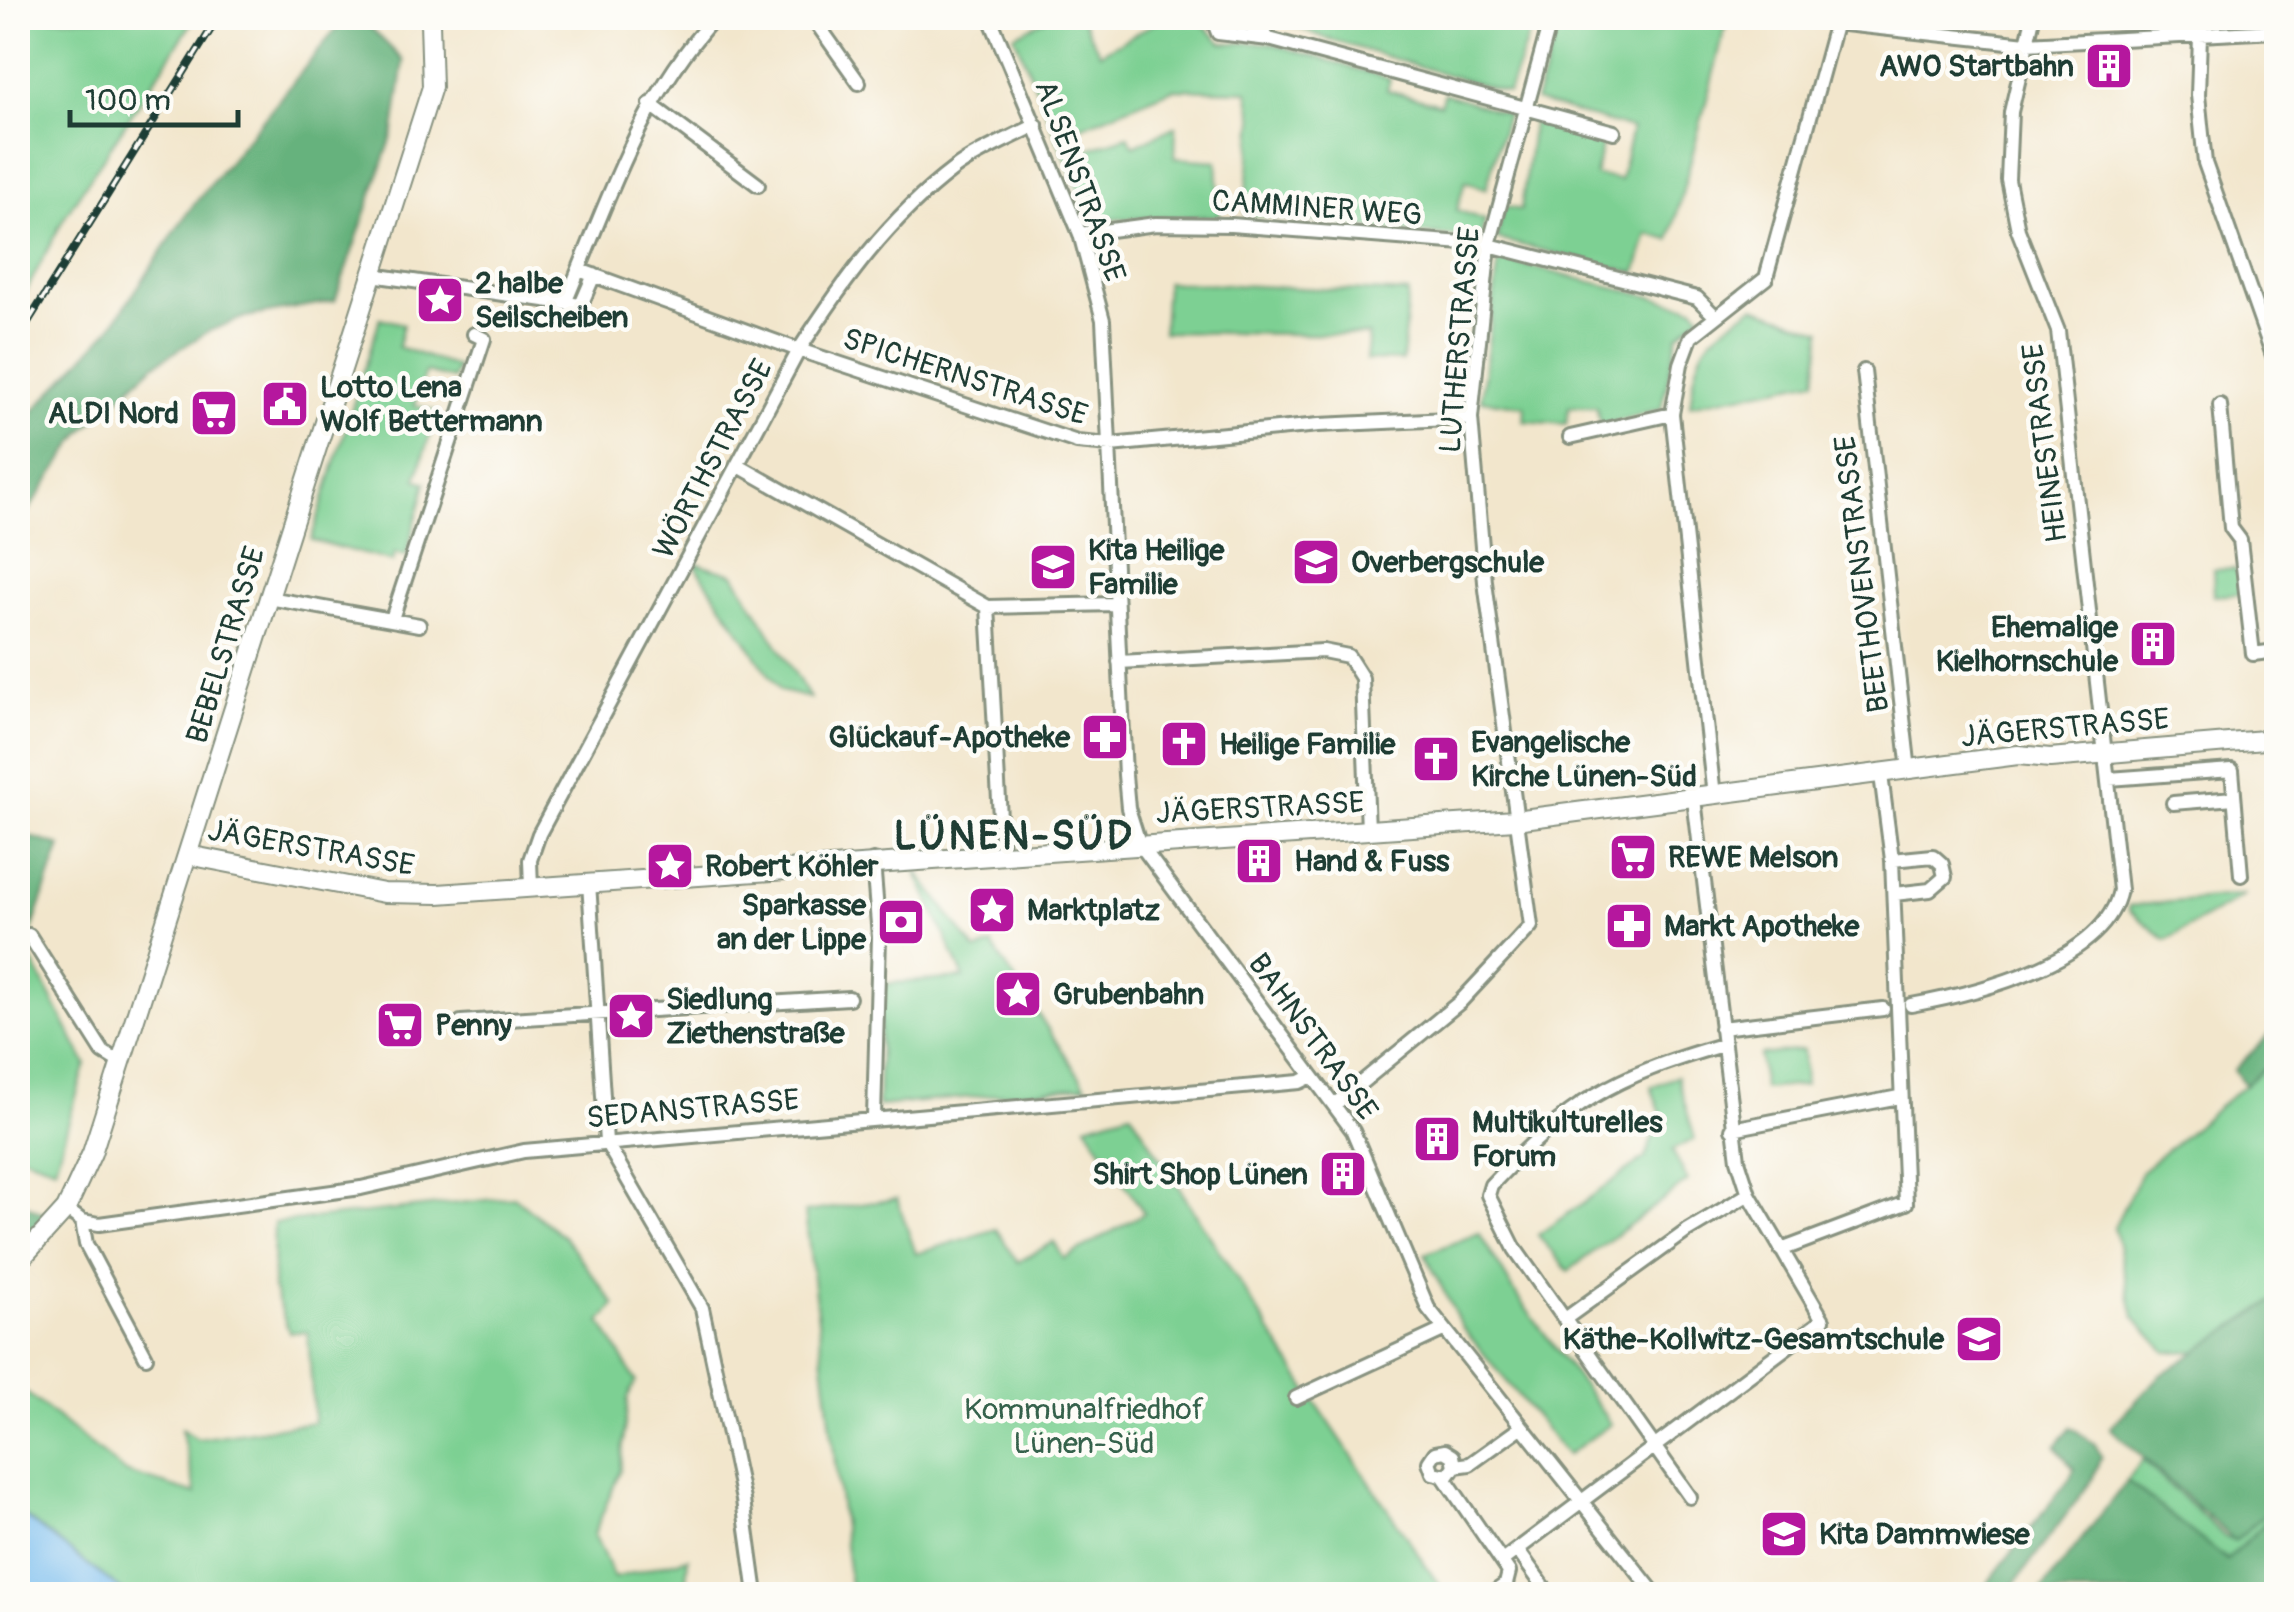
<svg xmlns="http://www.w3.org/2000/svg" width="2294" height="1612" font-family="Pangolin,sans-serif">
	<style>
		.green { fill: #7dd093; stroke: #4e8664; stroke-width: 2.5 }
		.forest { fill: #66b27d; stroke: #427858; stroke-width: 2.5 }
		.water { fill: #79bdef; stroke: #4c7d92; stroke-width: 2.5 }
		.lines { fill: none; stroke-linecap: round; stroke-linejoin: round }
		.street-casing { stroke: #889280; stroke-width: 18 }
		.secondary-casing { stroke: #889280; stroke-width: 22 }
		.street { stroke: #fff; stroke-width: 12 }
		.secondary { stroke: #fff; stroke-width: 18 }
		.rail-casing { stroke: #1f3d34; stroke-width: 8 }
		.rail { stroke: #fdfcf7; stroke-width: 4; stroke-dasharray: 11; stroke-linecap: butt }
		.labels { text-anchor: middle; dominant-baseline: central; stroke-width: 9; stroke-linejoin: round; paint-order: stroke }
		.poi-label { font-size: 30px; font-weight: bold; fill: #1f3d34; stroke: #fdfcf7; text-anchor: start }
		.street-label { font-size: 30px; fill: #1f3d34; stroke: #fdfcf7 }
		.park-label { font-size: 30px; fill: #36624c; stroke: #fdfcf7 }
		.district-label { font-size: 40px; font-weight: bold; letter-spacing: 2.5px; fill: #1f3d34; stroke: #fdfcf7 }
	</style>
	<rect width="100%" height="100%" fill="#fdfcf7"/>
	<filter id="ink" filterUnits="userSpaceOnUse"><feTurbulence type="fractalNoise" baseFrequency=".01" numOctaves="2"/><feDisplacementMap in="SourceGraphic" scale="20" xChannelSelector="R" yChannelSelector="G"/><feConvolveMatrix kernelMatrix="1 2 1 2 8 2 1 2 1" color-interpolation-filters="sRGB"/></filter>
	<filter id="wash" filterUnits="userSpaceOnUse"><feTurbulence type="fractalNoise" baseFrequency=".0048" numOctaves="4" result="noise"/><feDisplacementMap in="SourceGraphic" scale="40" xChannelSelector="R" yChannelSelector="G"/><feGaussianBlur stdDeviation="2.25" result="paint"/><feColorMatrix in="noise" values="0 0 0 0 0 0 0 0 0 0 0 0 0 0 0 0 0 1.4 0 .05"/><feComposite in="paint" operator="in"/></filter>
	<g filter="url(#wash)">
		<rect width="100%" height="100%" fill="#f2e6cc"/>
		<path class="green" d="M18 18H195L65 216 18 307Z
			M1048 18H1081L1100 53 1164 18H1208L1204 26 1222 43H1270L1390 79 1387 90 1440 104 1444 93 1507 114 1486 189 1465 181 1457 210 1485 220 1480 239 1244 215 1254 120 1248 91 1173 89 1068 132 1076 153 1128 136 1134 146 1176 126 1175 158 1217 161 1220 216 1091 220 1014 35Z
			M1273 18H1535L1508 93 1328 39Z
			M1562 18H1728L1670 240 1648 234 1636 273 1497 239 1504 206 1521 210 1534 114 1604 137 1595 175 1620 180 1632 129 1535 101Z
			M1499 259 1693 307 1701 314 1678 335 1661 409 1601 426 1596 407H1569L1566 424 1524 421 1525 406 1481 400Z
			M1166 282 1408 293 1402 361 1366 360 1369 335 1163 332Z
			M1754 307 1822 330 1816 380 1690 405C1698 345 1703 339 1754 307Z
			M380 318 403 324 398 347 457 367 453 379 425 372 415 405 437 412 416 479 426 483 406 556 395 553 393 562 311 540Z
			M693 562 734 574 810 698 780 691Z
			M2235 569 2240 574 2241 594 2214 596 2213 570Z
			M914 867 976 951 992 945 1086 1086 878 1106 881 984 964 978Z
			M2245 895 2166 940 2129 910V906Z
			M18 901 34 924 26 949 86 1064 55 1167 18 1154Z
			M1803 1050 1805 1085 1763 1089 1760 1055Z
			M2276 1059V1299L2197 1351 2166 1352 2134 1317 2114 1227 2142 1171Z
			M1677 1076 1695 1139 1672 1150 1688 1181 1568 1271 1538 1235 1645 1158 1661 1114 1651 1087Z
			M1131 1112 1312 1397 1445 1594H851L805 1212 897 1199 916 1254 996 1229 1018 1262 1054 1242 1064 1259 1144 1213 1086 1125Z
			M514 1197 565 1238 615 1305 601 1322 636 1381 628 1398 620 1471 594 1534 614 1578 688 1558 685 1594H127L18 1511V1386L124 1472 196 1494 181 1429 198 1439 314 1422 308 1332H289L273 1288 274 1223Z
			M1479 1233 1519 1299 1611 1424 1567 1455 1462 1327 1425 1254Z
			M2142 1460 2225 1537 2234 1541 2276 1504V1521L2268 1520 2227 1560 2127 1481Z"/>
		<path class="forest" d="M345 18H361L404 61 394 131 335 301 245 317 209 331 154 365 81 433 18 526V428L110 329 188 212Z
			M18 833 61 846 34 924 18 901Z
			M2276 1028V1059L2245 1085 2234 1070Z
			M18 1201 48 1216 18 1244Z
			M2276 1299V1504L2235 1541 2110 1428 2160 1376Z
			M2071 1427 2095 1444 2101 1456 2092 1480 2007 1594H1979L2070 1478 2074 1469 2056 1446Z
			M2127 1481 2227 1560 2268 1520 2276 1521V1594H2039Z"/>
		<path class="water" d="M18 1512 127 1594H25L18 1589Z"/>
	</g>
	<g filter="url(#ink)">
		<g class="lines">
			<g class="street-casing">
				<path id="street" d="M813 18 859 83
					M990 18 1080 234 1103 320 1125 775 1128 808 1139 843 1353 1131 1428 1308 1655 1594
					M1212 18 1218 33 1269 39 1614 132
					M1248 18 1269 39
					M1835 23 2026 44 2276 31
					M2200 36 2198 95 2205 163 2276 364
					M650 104 758 185
					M1080 234 1156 224 1231 225 1489 245 1697 298 1716 317
					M579 270 799 350 1077 442 1110 445 1319 425 1471 418
					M372 275 565 303
					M594 275 581 305 565 303C608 201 639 101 714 18
					M1864 371 1909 771
					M2220 405 2231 528 2240 540 2253 654 2276 651
					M1570 437 1672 414
					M737 465 988 607 1116 604
					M269 598 419 625
					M988 607 1002 853
					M392 619 484 339 474 334
					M1119 662 1323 651 1348 656 1362 678 1368 830
					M2109 779 2232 770 2241 875
					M1714 796 1672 414 1681 364 1691 337 1766 278 1837 18
					M2173 803 2234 798
					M1892 860 1933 856 1942 864 1945 877 1930 890 1894 894
					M873 861 879 937 874 1117
					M589 883 606 1142 702 1308 743 1500 756 1594
					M531 888 530 860 539 834 799 350C843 282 888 219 954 169 978 151 1009 139 1036 125
					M29 935 103 1052 121 1063
					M1911 1005C1972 994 2105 963 2120 890L2058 331 2018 230 2008 180 2011 112 2033 18
					M461 1022 849 998
					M1721 1028 1883 1009
					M1334 1105 1460 1002 1531 926 1485 582 1471 418 1489 245 1551 18
					M1732 1129 1899 1097
					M66 1209 82 1221 99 1224 361 1188 524 1151 1300 1082 1312 1076
					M82 1221 86 1244 146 1357
					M1781 1250 1906 1203 1892 860 1881 775
					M1565 1319 1687 1231 1749 1194
					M1296 1398 1443 1330
					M1455 1466 1453 1456 1445 1451 1435 1453 1429 1462 1433 1473 1448 1476 1455 1466 1470 1464 1520 1428
					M1444 1477 1509 1572 1506 1584 1492 1594
					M1690 1497 1515 1249 1488 1195 1491 1185C1570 1101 1612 1077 1722 1045
					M1518 1551 1549 1594
					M1502 1561 1823 1320 1749 1194 1738 1160 1694 799"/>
			</g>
			<g class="secondary-casing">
				<path id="secondary" d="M188 855 384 893 438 894 1515 820 2018 755 2050 758 2276 739
					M18 1262 66 1209 92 1153 432 87 430 22"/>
			</g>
			<use href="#street" class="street"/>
			<use href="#secondary" class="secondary"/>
			<g class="rail-casing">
				<path id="rail" d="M18 338 218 18"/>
			</g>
			<use href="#rail" class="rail"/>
		</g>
	</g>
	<defs>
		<g id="building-square" transform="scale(2.5)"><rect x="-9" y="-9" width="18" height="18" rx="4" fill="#b5179e" stroke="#fdfcf7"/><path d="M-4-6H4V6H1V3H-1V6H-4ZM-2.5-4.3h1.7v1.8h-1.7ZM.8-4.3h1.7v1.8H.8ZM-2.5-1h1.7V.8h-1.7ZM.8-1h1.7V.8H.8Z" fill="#fff"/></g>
		<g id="sight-square" transform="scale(2.5)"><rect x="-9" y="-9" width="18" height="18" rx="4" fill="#b5179e" stroke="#fdfcf7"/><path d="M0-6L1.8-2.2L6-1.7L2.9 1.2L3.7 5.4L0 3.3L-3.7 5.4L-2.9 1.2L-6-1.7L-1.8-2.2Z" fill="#fff"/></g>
		<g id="civic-square" transform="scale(2.5)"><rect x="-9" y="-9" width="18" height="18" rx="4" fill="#b5179e" stroke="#fdfcf7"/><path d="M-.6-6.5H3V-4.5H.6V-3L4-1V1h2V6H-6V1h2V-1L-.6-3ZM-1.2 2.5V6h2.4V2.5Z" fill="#fff"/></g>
		<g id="supermarket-square" transform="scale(2.5)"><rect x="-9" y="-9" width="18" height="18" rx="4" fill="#b5179e" stroke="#fdfcf7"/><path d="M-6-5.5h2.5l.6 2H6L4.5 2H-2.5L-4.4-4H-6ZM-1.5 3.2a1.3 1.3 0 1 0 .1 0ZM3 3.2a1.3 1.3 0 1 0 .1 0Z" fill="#fff"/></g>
		<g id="school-square" transform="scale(2.5)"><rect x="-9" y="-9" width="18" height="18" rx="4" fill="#b5179e" stroke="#fdfcf7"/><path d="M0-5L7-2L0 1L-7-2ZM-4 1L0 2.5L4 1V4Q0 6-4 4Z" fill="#fff"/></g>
		<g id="pharmacy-square" transform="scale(2.5)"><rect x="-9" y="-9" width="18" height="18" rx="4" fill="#b5179e" stroke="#fdfcf7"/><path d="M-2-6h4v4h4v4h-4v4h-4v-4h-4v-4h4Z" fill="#fff"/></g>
		<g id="church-square" transform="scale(2.5)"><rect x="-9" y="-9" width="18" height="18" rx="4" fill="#b5179e" stroke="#fdfcf7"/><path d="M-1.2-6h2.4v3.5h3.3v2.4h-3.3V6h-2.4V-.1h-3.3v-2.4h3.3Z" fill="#fff"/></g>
		<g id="bank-square" transform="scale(2.5)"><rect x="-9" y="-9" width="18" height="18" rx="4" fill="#b5179e" stroke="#fdfcf7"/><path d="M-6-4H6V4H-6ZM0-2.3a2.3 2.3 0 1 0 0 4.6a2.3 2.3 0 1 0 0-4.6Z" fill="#fff"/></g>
	</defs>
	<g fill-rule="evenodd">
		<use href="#building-square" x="2109" y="66"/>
		<use href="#sight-square" x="440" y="300"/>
		<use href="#civic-square" x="285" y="404"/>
		<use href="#supermarket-square" x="214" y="413"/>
		<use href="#school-square" x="1316" y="562"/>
		<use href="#school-square" x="1053" y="567"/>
		<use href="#building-square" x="2153" y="644"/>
		<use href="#pharmacy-square" x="1105" y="737"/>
		<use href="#church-square" x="1184" y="744"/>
		<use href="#church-square" x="1436" y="759"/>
		<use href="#supermarket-square" x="1633" y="857"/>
		<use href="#building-square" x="1259" y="861"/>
		<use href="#sight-square" x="670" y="866"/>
		<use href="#sight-square" x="992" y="910"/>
		<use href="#bank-square" x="901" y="922"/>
		<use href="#pharmacy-square" x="1629" y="926"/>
		<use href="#sight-square" x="1018" y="994"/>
		<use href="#sight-square" x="631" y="1016"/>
		<use href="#supermarket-square" x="400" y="1025"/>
		<use href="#building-square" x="1437" y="1139"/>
		<use href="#building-square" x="1343" y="1174"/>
		<use href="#school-square" x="1979" y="1339"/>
		<use href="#school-square" x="1784" y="1534"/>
	</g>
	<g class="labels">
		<g class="poi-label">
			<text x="2074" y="66" text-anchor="end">AWO Startbahn</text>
			<text x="475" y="283">2 halbe<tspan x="475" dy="34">Seilscheiben</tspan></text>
			<text x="320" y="387">Lotto Lena<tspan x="320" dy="34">Wolf Bettermann</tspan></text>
			<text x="179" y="413" text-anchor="end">ALDI Nord</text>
			<text x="1088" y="550">Kita Heilige<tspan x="1088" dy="34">Familie</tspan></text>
			<text x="1351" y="562">Overbergschule</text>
			<text x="2118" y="627" text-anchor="end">Ehemalige<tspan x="2118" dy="34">Kielhornschule</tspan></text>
			<text x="1070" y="737" text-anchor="end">Glückauf-Apotheke</text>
			<text x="1471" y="742">Evangelische<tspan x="1471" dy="34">Kirche Lünen-Süd</tspan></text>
			<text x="1219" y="744">Heilige Familie</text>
			<text x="1668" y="857">REWE Melson</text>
			<text x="1294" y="861">Hand &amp; Fuss</text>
			<text x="705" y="866">Robert Köhler</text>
			<text x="866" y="905" text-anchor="end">Sparkasse<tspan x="866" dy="34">an der Lippe</tspan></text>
			<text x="1027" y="910">Marktplatz</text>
			<text x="1664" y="926">Markt Apotheke</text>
			<text x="1053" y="994">Grubenbahn</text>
			<text x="666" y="999">Siedlung<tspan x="666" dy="34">Ziethenstraße</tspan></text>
			<text x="435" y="1025">Penny</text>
			<text x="1472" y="1122">Multikulturelles<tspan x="1472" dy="34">Forum</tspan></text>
			<text x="1308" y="1174" text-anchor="end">Shirt Shop Lünen</text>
			<text x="1944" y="1339" text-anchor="end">Käthe-Kollwitz-Gesamtschule</text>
			<text x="1819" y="1534">Kita Dammwiese</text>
		</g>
		<g class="street-label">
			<text transform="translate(1080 181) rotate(70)">ALSENSTRASSE</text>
			<text transform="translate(1317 208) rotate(4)">CAMMINER WEG</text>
			<text transform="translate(1460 340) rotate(-85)">LUTHERSTRASSE</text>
			<text transform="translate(965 377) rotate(18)">SPICHERNSTRASSE</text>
			<text transform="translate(2045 443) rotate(-97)">HEINESTRASSE</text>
			<text transform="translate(713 459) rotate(-62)">WÖRTHSTRASSE</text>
			<text transform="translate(1862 574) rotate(-97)">BEETHOVENSTRASSE</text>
			<text transform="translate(226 645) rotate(-73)">BEBELSTRASSE</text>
			<text transform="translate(2065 728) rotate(-5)">JÄGERSTRASSE</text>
			<text transform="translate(1260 808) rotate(-3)">JÄGERSTRASSE</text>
			<text transform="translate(311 848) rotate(10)">JÄGERSTRASSE</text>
			<text transform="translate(1313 1037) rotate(54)">BAHNSTRASSE</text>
			<text transform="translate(693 1109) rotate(-5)">SEDANSTRASSE</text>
		</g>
		<g class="park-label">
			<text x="1084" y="1409">Kommunalfriedhof<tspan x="1084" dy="34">Lünen-Süd</tspan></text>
		</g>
		<g class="district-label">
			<text x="1014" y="836">LÜNEN-SÜD</text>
		</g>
	</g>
	<rect width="2294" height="1612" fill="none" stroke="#fdfcf7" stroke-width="60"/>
	<path d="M70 110v15h168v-15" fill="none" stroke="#1f3d34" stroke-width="5"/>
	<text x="85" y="110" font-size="30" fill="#1f3d34" stroke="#fdfcf7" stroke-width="8" paint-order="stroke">100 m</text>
</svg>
